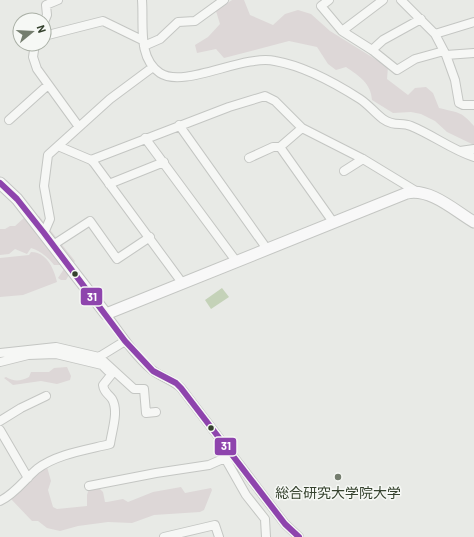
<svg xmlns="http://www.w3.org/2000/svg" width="474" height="537" font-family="Barlow,'Noto Sans JP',sans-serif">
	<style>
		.green { fill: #ddd7d7 }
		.water { fill: #c4d2b8 }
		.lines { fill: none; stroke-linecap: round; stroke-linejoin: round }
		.street-casing { stroke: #c4c6c3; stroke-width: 10 }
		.secondary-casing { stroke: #c4c6c3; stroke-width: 13 }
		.street { stroke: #f6f7f5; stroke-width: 8 }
		.secondary { stroke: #f8f8f8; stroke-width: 11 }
		.bus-1-casing { stroke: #f6f8f5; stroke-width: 9 }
		.bus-1 { stroke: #8e44ad; stroke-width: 6 }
		.bus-dot { fill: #35422e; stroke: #f6f8f5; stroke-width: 1.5 }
		.poi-dot { fill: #747d6e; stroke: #f6f8f5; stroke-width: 1.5 }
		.labels { text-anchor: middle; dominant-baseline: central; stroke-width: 3; stroke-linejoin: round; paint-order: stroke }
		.poi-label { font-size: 14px; fill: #35422e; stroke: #f6f8f5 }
		.line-badge { stroke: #f6f8f5; stroke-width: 1.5 }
		.badge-label { font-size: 11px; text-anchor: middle; font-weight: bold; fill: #fff }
	</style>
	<rect width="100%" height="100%" fill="#e8eae6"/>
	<path class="green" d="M232 0H244L250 15 273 25 285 14 298 10 311 14 330 31 388 67 387 79 408 95 415 88 426 87 433 93 439 108C458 113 460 110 474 126V145L447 132 435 121 421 114 411 112 393 113 372 100C371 83 359 76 346 67L336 70 328 64 317 47 289 41 224 58 216 49 197 53 195 45 208 37 220 24 216 11Z
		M39 216 75 261 69 270 70 273 66 280H61L58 278 64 269 62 265H54C49 258 39 250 31 248L27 254 15 249 9 254 0 255V229H5L10 226H15L25 217Z
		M31 252C47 252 54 269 57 282L23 295 0 297V258L29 255Z
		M67 367 71 376 70 380 57 384 41 381 13 385 4 378 6 377C14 382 21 381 29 377L31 372H49L54 368Z
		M47 467 51 481 48 490 53 507 57 509 87 506V495L89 488 98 487 103 492 105 502H107L123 499 128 502 153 492 181 487 185 493 211 488 212 490 204 510 200 512 154 515 132 523 108 522 78 526 60 531 47 528 38 521H32L11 499 32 476Z"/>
	<path class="water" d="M222 288 229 297 211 309 205 300Z"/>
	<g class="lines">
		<g class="street-casing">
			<path id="street" d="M142 0C144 24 137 58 160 73 184 89 243 54 275 61 304 66 335 83 360 99 369 105 375 113 383 119 394 127 401 122 411 126 433 135 452 150 474 157
				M329 0 321 6 342 31 372 50 397 70 415 59 444 51
				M401 0 435 34 446 55 455 80 459 103 463 105H474
				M44 22 47 15 46 5 58 0
				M342 31 383 0
				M435 34 474 22
				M44 36 103 21 142 40
				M35 44 33 57 37 69 79 127
				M144 46 160 39 178 22 195 21 224 0
				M372 50 383 40 421 19
				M446 55 474 53
				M9 120 48 85
				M179 125 267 249
				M302 128 280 147 333 222
				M145 138 236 261
				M58 146 91 160 94 163 183 284
				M460 151 474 149
				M249 158 273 147H280
				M91 160 229 107 265 96 275 101 302 128 363 159 419 193
				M344 171 363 159
				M109 184 164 162
				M44 233 50 219 44 186 48 155 110 99 153 67
				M53 245 90 221 117 259 150 237
				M106 314C120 333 134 355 152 370 161 377 173 380 181 388L285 524 299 537
				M0 353 56 347 99 357 134 389H144L146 413 156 412
				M99 357 125 341
				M0 362 28 355 56 354 102 365 108 371
				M0 421 21 408 46 396
				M0 430 28 478
				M226 454 225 458 246 495 265 519 266 537
				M89 486 156 473 209 465 225 458
				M0 501C15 494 25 479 37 469 57 454 86 450 110 444 112 430 119 411 112 399 108 393 104 393 103 385L111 375
				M164 537 215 525 219 537"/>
		</g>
		<g class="secondary-casing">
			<path id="secondary" d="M0 183 17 199 106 314 407 193C431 188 455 211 474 222"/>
		</g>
		<use href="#street" class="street"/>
		<use href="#secondary" class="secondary"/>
		<g class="bus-1-casing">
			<path id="bus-1" d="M0 183 17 199 44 233 125 341 153 371 176 383 181 388 285 524 299 537"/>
		</g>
		<use href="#bus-1" class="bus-1"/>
	</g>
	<g class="bus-dot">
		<circle cx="75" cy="274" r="3.5"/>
		<circle cx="211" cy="428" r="3.5"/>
	</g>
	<circle class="poi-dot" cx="338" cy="477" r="4"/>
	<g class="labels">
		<g class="poi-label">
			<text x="338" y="492">総合研究大学院大学</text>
		</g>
	</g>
	<g class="line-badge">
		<rect x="80" y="287" width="23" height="19" rx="4" fill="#8e44ad"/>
		<rect x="214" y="437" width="23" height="19" rx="4" fill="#8e44ad"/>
	</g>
	<g class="badge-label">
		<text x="92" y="301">31</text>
		<text x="226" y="450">31</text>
	</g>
	<g transform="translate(32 32) rotate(72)"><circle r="19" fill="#f6f8f5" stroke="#a9afa5"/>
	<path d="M0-3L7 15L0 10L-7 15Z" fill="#747d6e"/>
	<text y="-6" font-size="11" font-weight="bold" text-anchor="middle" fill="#35422e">N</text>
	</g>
</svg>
